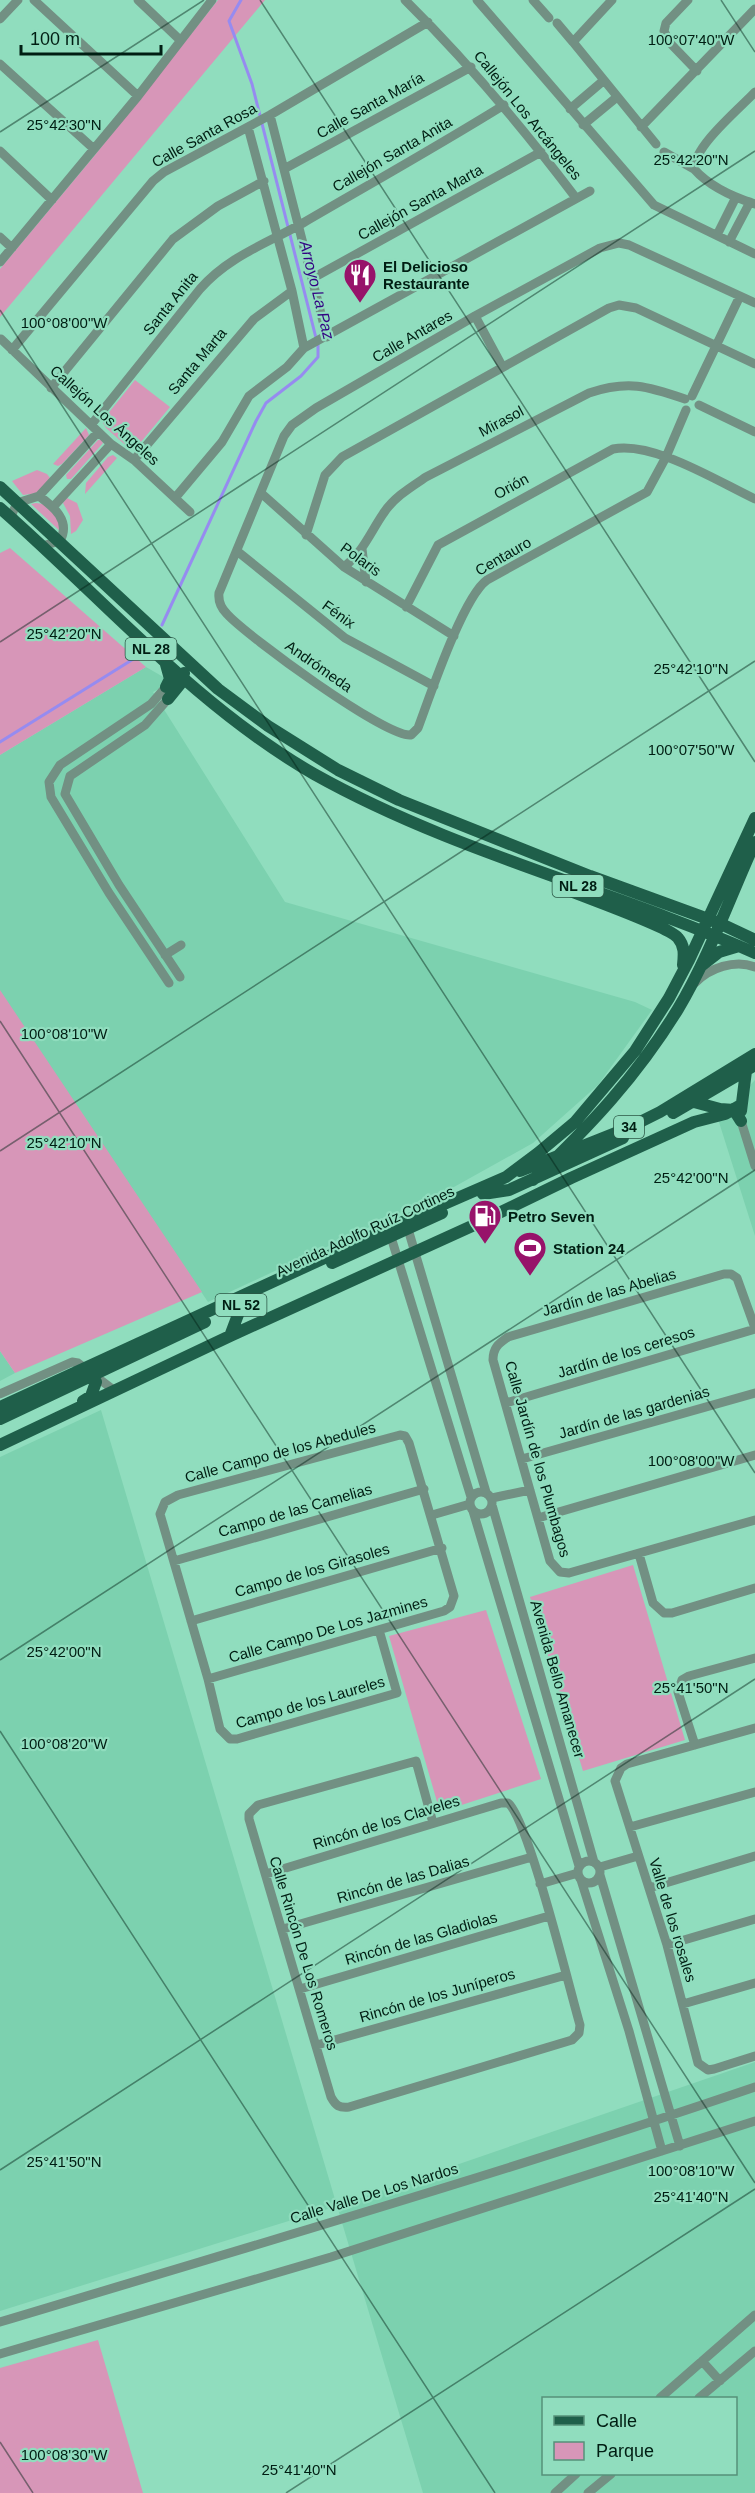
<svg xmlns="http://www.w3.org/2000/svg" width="755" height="2493" font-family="Helvetica,sans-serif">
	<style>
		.built { fill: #7cd1af; fill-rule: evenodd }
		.green { fill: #d796b8 }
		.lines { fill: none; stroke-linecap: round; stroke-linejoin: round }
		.stream { stroke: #968bf0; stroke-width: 3 }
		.minor { stroke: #729083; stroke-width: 9 }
		.major { stroke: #1f5f4a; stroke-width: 12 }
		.ticks { fill: none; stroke: #001e13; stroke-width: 1.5; stroke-opacity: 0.45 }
		.labels { text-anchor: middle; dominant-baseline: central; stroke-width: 4.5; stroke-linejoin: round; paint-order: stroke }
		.shield { fill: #90ddbe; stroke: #2b5746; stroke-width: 1.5 }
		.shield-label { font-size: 14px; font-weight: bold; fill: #001e13 }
		.street-label { font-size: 15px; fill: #001e13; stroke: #90ddbe }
		.poi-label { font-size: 15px; font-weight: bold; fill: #001e13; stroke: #90ddbe; text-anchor: start }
		.water-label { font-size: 16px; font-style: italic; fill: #330382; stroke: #90ddbe }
		.ticks-label { font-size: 15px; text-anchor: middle; fill: #001e13; stroke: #90ddbe; stroke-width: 4.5; stroke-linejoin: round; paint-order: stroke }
	</style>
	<rect width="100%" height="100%" fill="#90ddbe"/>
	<path class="built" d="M146 667 172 682 153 692 285 902 635 1002 652 1010 598 1085 533 1143 445 1192 208 1302 0 992V755Z
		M755 1080V1236L718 1119Z
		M0 1351 15 1373 0 1381Z
		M101 1410 337 2206 755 2062V2493H423L337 2206 0 2311V1457ZM544 2398H736V2474H544Z"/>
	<path class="green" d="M218 0H265L0 317V269L95 155Z
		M135 380 170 407 136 448 131 450 106 428 103 423 106 416Z
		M86 428 89 435 62 464 58 466 53 464Z
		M98 440H101L103 443 71 479H67L66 475Z
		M113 455 117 458 85 494 86 483 108 457Z
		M37 470 47 474 50 478 39 493 23 495 12 481Z
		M67 498 77 503 83 520 76 531 71 534 70 516 63 503Z
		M36 503 43 504 58 517 61 532 31 504Z
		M10 548 146 667 0 755V553Z
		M0 990 202 1292 15 1373 0 1351Z
		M633 1565 685 1740 583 1771 530 1597Z
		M486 1610 541 1779 440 1812 389 1636Z
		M98 2340 143 2493H0V2368Z"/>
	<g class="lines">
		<path class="stream" d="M241 0 229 21 252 84 316 338
			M162 625 256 421 266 403 301 376 318 357V344
			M0 742 135 658 143 649"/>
		<path class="minor" d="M34 0 138 96
			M138 0 180 40
			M405 0C468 62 523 128 576 198
			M477 0 654 205 755 254
			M533 0 549 18
			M612 0 573 42 656 144
			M688 0 666 23 664 31 670 43 697 71
			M0 19 18 0
			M557 23 573 42
			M0 64 94 149
			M755 92C739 109 694 146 694 169 709 186 733 197 755 204
			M570 109 603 81
			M270 115 327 337
			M583 125 617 97
			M248 127 292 291 304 348
			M641 127 755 9
			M0 151 52 200
			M664 152 694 169
			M284 169 471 67
			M717 235 736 197
			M0 237 12 248
			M729 242 750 202
			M0 262 138 96 212 0
			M313 278 541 152
			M475 316 502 366
			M1 339 111 444 134 460 190 512
			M12 350 153 181 164 172 270 115 428 22
			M51 388 173 239 218 206 264 181
			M692 396 740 296
			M699 405 755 432
			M686 410 666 457 647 492 487 580C463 597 430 696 418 728L411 735C386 738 247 636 227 614 221 608 218 602 219 593L284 436 292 425 316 408 475 316 600 248 619 243 629 245 755 303
			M91 425 200 289C229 256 266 244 303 223 370 184 438 146 504 105
			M134 460 254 319 292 291
			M261 493 344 567 454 636
			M39 496 98 432
			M175 498 222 442 249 396 287 367 304 348 590 191
			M53 507 111 444
			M15 522 12 514 17 503 39 496C54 507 71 521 60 541L42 546
			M306 535 325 475 342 457 609 308 619 305 636 308 755 364
			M362 549 366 582
			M237 551 345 638 434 686
			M344 567C363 552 370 533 383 514 393 498 411 487 426 477L589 393C628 380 647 386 685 399
			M406 607 438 545 613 449C653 441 717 481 755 499
			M166 687 151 704 60 765 49 782 51 797 109 893 169 983
			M168 699 145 725 70 776 65 794 119 885 180 977
			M165 955 181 945
			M695 983C709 968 735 959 755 967
			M741 1121 755 1166
			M404 1226 408 1229 486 1492
			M391 1233V1237L471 1497
			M755 1328 737 1278 731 1274H724L508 1337C498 1344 493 1348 493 1360L550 1561 560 1572 569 1573 755 1520
			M0 1394 72 1362 78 1363 115 1391
			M506 1403 755 1329
			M522 1459 755 1393
			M470 1503a11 11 0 1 1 22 0a11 11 0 1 1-22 0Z
			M492 1498 530 1490
			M492 1505 594 1862
			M473 1511 579 1866
			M432 1515 470 1504
			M538 1518 755 1455
			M639 1554 653 1603 664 1613H672L755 1588
			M174 1561 424 1489
			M191 1621 442 1548
			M208 1679 444 1611 450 1607 454 1596 409 1443 405 1436 400 1435 178 1495 165 1502 160 1514 208 1679 220 1729 230 1739H237L397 1693 379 1630
			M755 1728 627 1764 621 1768 615 1781 667 1945 698 2063 708 2070 714 2069 755 2056
			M695 1745 678 1692 682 1680 689 1676 755 1658
			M630 1827 755 1792
			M578 1872a11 11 0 1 1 22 0a11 11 0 1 1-22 0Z
			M600 1867 638 1856
			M266 1874 501 1803H508C528 1818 570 1991 580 2025L579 2033 572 2040 349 2107C339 2108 336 2106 331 2097L249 1819V1814L258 1805 416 1761 433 1823
			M600 1875 680 2146
			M581 1880 629 2031 662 2151
			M540 1884 578 1873
			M649 1888 755 1856
			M283 1929 532 1857
			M667 1945 755 1919
			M300 1989 549 1916
			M683 2004 755 1983
			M317 2045 566 1975
			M0 2322C252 2246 506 2172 755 2087
			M0 2354 331 2257 755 2121
			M702 2361 720 2381
			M660 2398 755 2315
			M699 2398 755 2351
			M555 2493 576 2474
			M588 2493 611 2474"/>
		<path class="major" d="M0 487 218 689 268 726 338 770 399 800 590 876 719 923 755 940
			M0 508C103 598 194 705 314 774 453 852 610 889 755 953
			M165 661 170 679 166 687
			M168 699 181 683 184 673
			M561 887C583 897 669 926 678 938 685 946 684 955 683 965
			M701 966 719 952 739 946
			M694 1102 720 1109 734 1110 741 1121
			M741 1111 746 1071
			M673 1113 755 1065
			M520 1171 628 1128 660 1112 755 1054
			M533 1180C590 1126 637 1076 678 1009 709 957 730 897 755 842
			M483 1194 509 1190 623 1138
			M332 1263 442 1213
			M230 1336 242 1304
			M83 1401 91 1396 96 1382 94 1378 85 1374
			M0 1407 405 1221 506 1177 538 1153 575 1122 635 1051 669 998 689 960 755 818
			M0 1419 205 1322
			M0 1445 230 1336 472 1226 571 1178 694 1122 725 1114 741 1105"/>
	</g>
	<path class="ticks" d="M260 0 755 762M721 0 755 52M0 132 204 0M0 310 755 1473M0 642 755 151M0 1021 755 2183M0 1151 755 661M0 1660 755 1170M0 1731 495 2493M0 2170 755 1679M0 2442 33 2493M286 2493 755 2189"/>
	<defs>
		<g id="restaurant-pin" transform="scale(1.725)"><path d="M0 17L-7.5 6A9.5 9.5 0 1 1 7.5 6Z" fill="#97136a" stroke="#90ddbe"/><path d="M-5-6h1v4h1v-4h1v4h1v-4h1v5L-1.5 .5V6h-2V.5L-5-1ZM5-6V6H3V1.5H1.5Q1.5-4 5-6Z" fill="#fff"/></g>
		<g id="fuel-pin" transform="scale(1.725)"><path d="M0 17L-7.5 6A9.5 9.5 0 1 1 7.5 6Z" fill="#97136a" stroke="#90ddbe"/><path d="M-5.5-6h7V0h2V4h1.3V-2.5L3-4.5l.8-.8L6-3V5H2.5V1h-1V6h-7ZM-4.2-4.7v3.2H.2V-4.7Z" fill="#fff"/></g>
		<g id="stadium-pin" transform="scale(1.725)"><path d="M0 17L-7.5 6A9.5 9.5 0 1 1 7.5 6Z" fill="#97136a" stroke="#90ddbe"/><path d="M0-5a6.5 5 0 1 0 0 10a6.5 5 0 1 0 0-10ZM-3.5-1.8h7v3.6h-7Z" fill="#fff"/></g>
	</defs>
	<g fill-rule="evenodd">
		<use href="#restaurant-pin" x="360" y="275"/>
		<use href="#fuel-pin" x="485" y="1216"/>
		<use href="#stadium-pin" x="530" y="1248"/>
	</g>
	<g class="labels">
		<g class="shield">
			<rect x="125.5" y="638" width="51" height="22" rx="4.5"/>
			<rect x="552.5" y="875" width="51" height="22" rx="4.5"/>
			<rect x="614" y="1116" width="30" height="22" rx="4.5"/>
			<rect x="215.5" y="1294" width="51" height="22" rx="4.5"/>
		</g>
		<g class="shield-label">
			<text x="151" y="649">NL 28</text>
			<text x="578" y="886">NL 28</text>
			<text x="629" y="1127">34</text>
			<text x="241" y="1305">NL 52</text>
		</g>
		<g class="street-label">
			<text transform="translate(370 105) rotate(-29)">Calle Santa María</text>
			<text transform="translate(528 115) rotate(51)">Callejón Los Arcángeles</text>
			<text transform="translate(204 135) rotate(-29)">Calle Santa Rosa</text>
			<text transform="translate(392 154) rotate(-30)">Callejón Santa Anita</text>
			<text transform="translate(420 202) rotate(-29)">Callejón Santa Marta</text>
			<text transform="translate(170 303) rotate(-51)">Santa Anita</text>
			<text transform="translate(412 336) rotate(-30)">Calle Antares</text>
			<text transform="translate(197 361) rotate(-50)">Santa Marta</text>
			<text transform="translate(105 415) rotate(42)">Callejón Los Ángeles</text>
			<text transform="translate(501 421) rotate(-28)">Mirasol</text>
			<text transform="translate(511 486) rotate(-29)">Orión</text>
			<text transform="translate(503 556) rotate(-30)">Centauro</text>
			<text transform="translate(361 559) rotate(36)">Polaris</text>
			<text transform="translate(339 614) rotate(36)">Fénix</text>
			<text transform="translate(319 666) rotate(35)">Andrómeda</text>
			<text transform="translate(365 1231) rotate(-25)">Avenida Adolfo Ruíz Cortines</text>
			<text transform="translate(609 1292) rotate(-16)">Jardín de las Abelias</text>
			<text transform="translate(626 1352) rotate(-17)">Jardín de los ceresos</text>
			<text transform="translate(634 1412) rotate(-16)">Jardín de las gardenias</text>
			<text transform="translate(280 1452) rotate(-15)">Calle Campo de los Abedules</text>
			<text transform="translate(538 1459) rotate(74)">Calle Jardín de los Plumbagos</text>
			<text transform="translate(295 1510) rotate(-16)">Campo de las Camelias</text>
			<text transform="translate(312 1570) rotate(-16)">Campo de los Girasoles</text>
			<text transform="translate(328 1629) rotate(-16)">Calle Campo De Los Jazmines</text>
			<text transform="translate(558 1679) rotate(74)">Avenida Bello Amanecer</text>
			<text transform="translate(310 1702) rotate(-16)">Campo de los Laureles</text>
			<text transform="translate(386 1822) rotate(-17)">Rincón de los Claveles</text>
			<text transform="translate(403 1879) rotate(-16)">Rincón de las Dalias</text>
			<text transform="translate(673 1920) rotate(73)">Valle de los rosales</text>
			<text transform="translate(421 1938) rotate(-16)">Rincón de las Gladiolas</text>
			<text transform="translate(304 1953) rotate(73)">Calle Rincón De Los Romeros</text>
			<text transform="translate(437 1995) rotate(-16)">Rincón de los Juníperos</text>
			<text transform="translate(374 2193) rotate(-17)">Calle Valle De Los Nardos</text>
		</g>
		<g class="poi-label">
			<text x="383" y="266">El Delicioso<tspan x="383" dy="17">Restaurante</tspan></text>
			<text x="508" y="1216">Petro Seven</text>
			<text x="553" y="1248">Station 24</text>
		</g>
		<g class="water-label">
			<text transform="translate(317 290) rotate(76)">Arroyo La Paz</text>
		</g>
	</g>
	<g class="ticks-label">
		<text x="691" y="45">100°07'40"W</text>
		<text x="64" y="130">25°42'30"N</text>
		<text x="691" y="165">25°42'20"N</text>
		<text x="64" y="328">100°08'00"W</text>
		<text x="64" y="639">25°42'20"N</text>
		<text x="691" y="674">25°42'10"N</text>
		<text x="691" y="755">100°07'50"W</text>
		<text x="64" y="1039">100°08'10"W</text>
		<text x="64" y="1148">25°42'10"N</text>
		<text x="691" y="1183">25°42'00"N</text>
		<text x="691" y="1466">100°08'00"W</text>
		<text x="64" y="1657">25°42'00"N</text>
		<text x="691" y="1693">25°41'50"N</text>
		<text x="64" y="1749">100°08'20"W</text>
		<text x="64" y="2167">25°41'50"N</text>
		<text x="691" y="2176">100°08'10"W</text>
		<text x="691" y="2202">25°41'40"N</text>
		<text x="64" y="2460">100°08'30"W</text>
		<text x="299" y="2475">25°41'40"N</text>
	</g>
	<rect x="542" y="2397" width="195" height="78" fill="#90ddbe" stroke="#56917a" stroke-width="1.5"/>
	<rect x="554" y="2416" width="30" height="9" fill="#1f5f4a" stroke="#56917a" stroke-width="1.5"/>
	<text x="596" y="2427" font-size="18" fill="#001e13">Calle</text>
	<rect x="554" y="2442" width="30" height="18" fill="#d796b8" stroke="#56917a" stroke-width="1.5"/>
	<text x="596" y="2457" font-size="18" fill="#001e13">Parque</text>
	<path d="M21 45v9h140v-9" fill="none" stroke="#001e13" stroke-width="3"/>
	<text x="30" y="45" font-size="18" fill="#001e13" stroke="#90ddbe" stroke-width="4.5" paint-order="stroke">100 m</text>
</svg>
